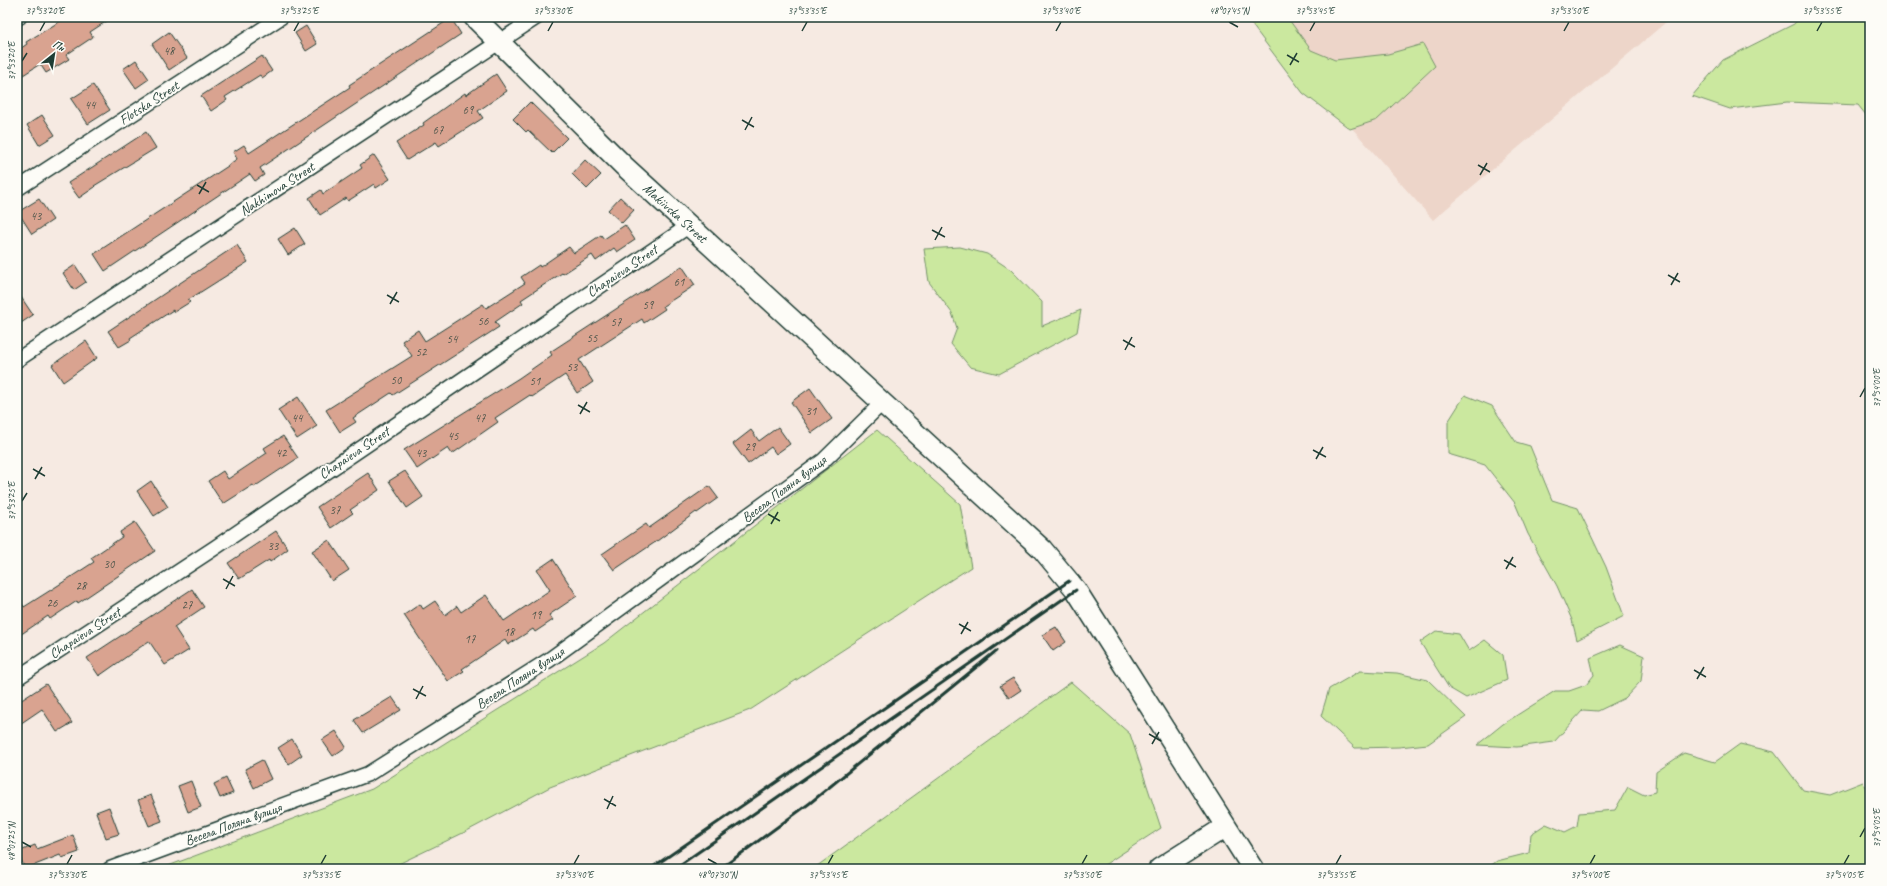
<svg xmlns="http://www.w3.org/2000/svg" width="1887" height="886" font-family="Caveat,sans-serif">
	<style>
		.built { fill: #edd5c9 }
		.green { fill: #cbe89f; stroke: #75926a }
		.building { fill: #d9a390; stroke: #1f3d34 }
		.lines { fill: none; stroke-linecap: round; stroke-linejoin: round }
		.minor-casing { stroke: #1f3d34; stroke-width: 17 }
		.secondary-casing { stroke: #1f3d34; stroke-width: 23 }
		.minor { stroke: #fdfcf7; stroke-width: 14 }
		.secondary { stroke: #fdfcf7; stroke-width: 20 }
		.rail { stroke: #1f3d34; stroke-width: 3 }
		.ticks { fill: none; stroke: #1f3d34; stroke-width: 1.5 }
		.labels { text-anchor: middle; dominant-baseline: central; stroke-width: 4; stroke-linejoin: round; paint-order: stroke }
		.number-label { font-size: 12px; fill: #4e564b }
		.street-label { font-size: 14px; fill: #1f3d34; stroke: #fdfcf7 }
		.neatline { fill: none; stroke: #1f3d34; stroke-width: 1.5 }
		.ticks-label { font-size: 10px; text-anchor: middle; fill: #1f3d34 }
	</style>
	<rect width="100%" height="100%" fill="#f6eae2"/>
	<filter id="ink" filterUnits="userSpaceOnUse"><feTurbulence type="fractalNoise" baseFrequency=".025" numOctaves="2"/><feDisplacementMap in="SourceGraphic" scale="8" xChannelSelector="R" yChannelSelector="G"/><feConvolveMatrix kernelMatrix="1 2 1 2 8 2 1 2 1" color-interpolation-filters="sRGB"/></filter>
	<g filter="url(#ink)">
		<path class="built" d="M1254 17H1672L1433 220Z"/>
		<path class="green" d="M1246 17H1287L1311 50 1335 60 1388 54 1423 44 1435 66 1377 120 1350 129 1303 93Z
			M1800 17H1870V120L1858 105 1787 102 1730 109 1692 96 1723 60 1794 24Z
			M960 247 987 254 1011 270 1042 302V326L1081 310 1077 332 999 374 970 367 951 344 957 328 952 313 929 282 924 249Z
			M1465 395 1492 406 1516 442 1530 446 1552 500 1578 508 1606 567 1624 616 1577 640 1572 620 1557 586 1528 534 1515 503 1485 465 1448 454V422Z
			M877 430 960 504 971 567 750 710 550 787 465 832 388 869H160L372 789 604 643Z
			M1436 631 1459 634 1469 651 1485 640 1503 655 1507 680 1466 698 1449 688 1420 642Z
			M1620 645 1644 656 1641 681 1625 698 1598 711 1583 710 1554 742 1517 747 1477 745 1503 724 1555 691H1569L1586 685 1594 675 1590 658Z
			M1360 671 1397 673 1428 680 1466 717 1428 744 1399 747 1355 748 1321 716 1329 689Z
			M1071 682 1130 734 1161 828 1098 869H813Z
			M1740 744 1774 752 1803 790 1830 795 1863 782 1870 802V869H1486L1497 861 1529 853 1531 834 1546 824 1565 832 1577 826 1579 813 1615 810 1628 787 1644 795 1655 792 1656 772 1684 753 1715 762Z"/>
		<path class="building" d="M67 17H113L90 32 93 37 66 55 69 59 46 73 40 64 17 79V51L27 44 26 42Z
			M451 18 461 34 260 168 264 175 255 181 250 174 105 271 94 254 228 166V165L237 159 233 152 244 145 249 153 350 87 349 85Z
			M306 26 317 44 306 51 295 33Z
			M169 32 187 58 169 70 152 44Z
			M262 56 272 71 262 78 260 75 225 97 227 100 211 111 201 96Z
			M136 60 149 79 136 88 123 69Z
			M496 74 507 91 478 111 483 118 439 146 436 142 407 160 396 143 424 125 423 123 465 93 466 95Z
			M93 85 110 110 88 124 71 99Z
			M530 102 567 138 552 153 528 130 526 132 513 119Z
			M42 115 55 135 39 145 27 125Z
			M146 132 156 148 94 186 95 187 79 198 68 183Z
			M374 155 390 179 376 188 374 184 348 201 346 198 320 215 309 198 321 190 323 194 362 168 360 165Z
			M585 160 601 175 587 189 572 174Z
			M620 197 634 210 622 223 608 210Z
			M39 199 53 220 32 234 18 212Z
			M625 225 635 240 617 252 614 248 596 261 592 255 563 274 562 273 521 300 523 303 495 322 499 327 393 395 391 393 353 418 356 422 340 432 326 410 412 356 402 341 418 330 425 341 483 304 486 308 525 283 521 277 539 265 540 267 569 247 574 253 601 235 604 239Z
			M295 228 305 244 288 255 278 239Z
			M237 245 248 262 188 300 190 302 174 312 173 310 130 338 131 340 119 347 108 331Z
			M75 265 86 282 74 290 63 273Z
			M682 266 695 285 663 306 665 309 644 323 642 319 579 360 593 382 577 393 565 375 532 397 530 395 495 418 498 422 452 454 448 448 417 469 404 450 519 378 552 355 550 352Z
			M17 291 33 315 21 323 17 316Z
			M86 341 97 358 63 382 52 365Z
			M810 388 832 419 812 433 791 402Z
			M298 397 317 426 297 439 278 410Z
			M778 427 790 444 776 454 771 447 748 464 733 444 751 430 759 441Z
			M283 436 298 458 254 487 253 485 223 504 208 481 223 471 228 479 267 453 264 448Z
			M405 471 423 497 407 508 389 481Z
			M368 473 379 490 350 510 353 513 331 528 317 507Z
			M151 481 168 507 154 516 137 491Z
			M709 486 718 498 697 513 696 512 657 541 614 570 602 554 646 524 649 528Z
			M135 522 155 551 78 603 77 601 50 619 48 616 17 637V596L24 607 54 588 94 562 91 558 122 537 120 532Z
			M276 531 288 549 270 562 269 560 239 579 228 563Z
			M329 540 349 570 332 581 312 551Z
			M553 559 577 596 549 615 553 620 535 632 533 629 508 645 505 640 462 669 464 671 448 681 404 615 420 604 423 609 435 601 445 615 457 606 461 612 486 595 504 621 550 590 537 570Z
			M192 589 204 607 174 627 189 650 165 665 149 641 99 676 87 658Z
			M1056 627 1066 642 1053 651 1042 635Z
			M1013 678 1021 690 1009 698 1000 686Z
			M46 684 72 723 57 732 42 709 17 726V703Z
			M392 697 401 710 363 733 354 720Z
			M336 731 346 747 333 756 322 740Z
			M292 739 302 755 289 764 278 748Z
			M262 760 271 779 254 788 245 769Z
			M226 778 233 793 220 798 214 784Z
			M191 781 201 807 188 812 178 786Z
			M151 795 162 821 149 826 138 800Z
			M109 807 119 834 106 838 96 812Z
			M73 835 79 852 62 858 60 855 25 869 18 852 35 845 37 849Z"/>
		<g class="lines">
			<g class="minor-casing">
				<path id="minor" d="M17 18 19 17
					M17 189 281 17
					M17 360 537 17
					M17 678 216 547 690 225
					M110 869 368 774 549 660 823 461 882 403"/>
			</g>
			<g class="secondary-casing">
				<path id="secondary" d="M474 17 624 166 1042 549 1076 590 1253 869
					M1159 869 1225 827"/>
			</g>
			<use href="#minor" class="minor"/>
			<use href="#secondary" class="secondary"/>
			<path class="rail" d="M650 869 1069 581
				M674 869 1076 590
				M720 869 810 803 996 651"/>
		</g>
	</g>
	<path class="ticks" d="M1229 22 1238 27M40 31 45 22M294 31 299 22M548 31 553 22M802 31 807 22M1056 31 1061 22M1310 31 1315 22M1564 31 1569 22M1817 31 1822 22M1287 55 1299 62M22 61 27 53M1290 65 1297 53M742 120 754 127M745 130 752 117M1478 165 1490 172M1480 175 1487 163M197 185 209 192M199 194 206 182M932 230 945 237M935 240 942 227M1668 275 1680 282M1671 285 1678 273M387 295 399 302M390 304 397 292M1123 340 1135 347M1125 350 1132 337M1860 397 1865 388M578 405 590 412M580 414 587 402M1313 450 1326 457M1316 459 1323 447M33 469 45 476M35 479 42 467M22 501 27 493M768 514 780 521M771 524 778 512M1504 560 1516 567M1506 569 1513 557M223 579 235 586M226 589 233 576M959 624 971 631M961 634 968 622M1694 670 1706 677M1697 679 1704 667M413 689 426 696M416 699 423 686M1149 734 1161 741M1152 744 1159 732M604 799 616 806M607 809 613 796M1860 837 1865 828M22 842 31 847M708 859 717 864M67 864 72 855M321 864 326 855M574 864 579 855M828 864 833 855M1082 864 1087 855M1336 864 1341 855M1590 864 1595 855M1844 864 1849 855"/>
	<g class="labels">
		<g class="number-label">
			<text x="169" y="51">48</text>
			<text x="90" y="105">44</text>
			<text x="468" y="110">69</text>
			<text x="438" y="130">67</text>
			<text x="36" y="216">43</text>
			<text x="679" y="282">61</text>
			<text x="648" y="305">59</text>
			<text x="483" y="321">56</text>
			<text x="616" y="322">57</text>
			<text x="592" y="338">55</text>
			<text x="452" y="339">54</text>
			<text x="421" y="352">52</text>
			<text x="572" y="367">53</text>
			<text x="396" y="380">50</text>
			<text x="535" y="381">51</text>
			<text x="811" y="411">31</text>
			<text x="297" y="418">44</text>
			<text x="480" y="418">47</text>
			<text x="453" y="436">45</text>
			<text x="750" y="447">29</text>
			<text x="281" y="453">42</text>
			<text x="421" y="453">43</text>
			<text x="335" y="510">37</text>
			<text x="273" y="546">33</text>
			<text x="109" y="564">30</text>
			<text x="81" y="586">28</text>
			<text x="52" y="603">26</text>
			<text x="187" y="605">27</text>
			<text x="536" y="615">19</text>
			<text x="509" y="632">18</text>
			<text x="470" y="639">17</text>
		</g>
		<g class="street-label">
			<text transform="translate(149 103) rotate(-33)">Flotska Street</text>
			<text transform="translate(277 189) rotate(-33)">Nakhimova Street</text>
			<text transform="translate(675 213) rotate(42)">Makiivska Street</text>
			<text transform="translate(622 271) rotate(-34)">Chapaieva Street</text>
			<text transform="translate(354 453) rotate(-34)">Chapaieva Street</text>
			<text transform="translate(784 489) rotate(-37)">Весела Поляна вулиця</text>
			<text transform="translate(85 633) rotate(-33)">Chapaieva Street</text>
			<text transform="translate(520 678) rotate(-33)">Весела Поляна вулиця</text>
			<text transform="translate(233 824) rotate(-20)">Весела Поляна вулиця</text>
		</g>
	</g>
	<rect width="1887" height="886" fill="none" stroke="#fdfcf7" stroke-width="44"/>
	<g transform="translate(54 54) rotate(30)" stroke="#fdfcf7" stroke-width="3" paint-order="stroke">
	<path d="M0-3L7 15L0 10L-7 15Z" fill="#1f3d34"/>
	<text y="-6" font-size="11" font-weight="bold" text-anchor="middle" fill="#1f3d34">Пн</text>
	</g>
	<rect x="22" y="22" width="1843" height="842" class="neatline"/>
	<g class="ticks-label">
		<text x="45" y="14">37°53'20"E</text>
		<text x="299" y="14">37°53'25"E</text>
		<text x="553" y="14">37°53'30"E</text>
		<text x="807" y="14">37°53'35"E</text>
		<text x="1061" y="14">37°53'40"E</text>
		<text x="1229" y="14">48°07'45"N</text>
		<text x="1315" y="14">37°53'45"E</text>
		<text x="1569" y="14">37°53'50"E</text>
		<text x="1822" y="14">37°53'55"E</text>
		<text transform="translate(11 61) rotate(-90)" y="4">37°53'20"E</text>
		<text transform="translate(1876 388) rotate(-90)" y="4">37°54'00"E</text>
		<text transform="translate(11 501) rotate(-90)" y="4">37°53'25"E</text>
		<text transform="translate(1876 828) rotate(-90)" y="4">37°54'05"E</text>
		<text transform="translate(11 842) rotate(-90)" y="4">48°07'25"N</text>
		<text x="67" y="878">37°53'30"E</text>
		<text x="321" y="878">37°53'35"E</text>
		<text x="574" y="878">37°53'40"E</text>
		<text x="717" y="878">48°07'30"N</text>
		<text x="828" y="878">37°53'45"E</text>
		<text x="1082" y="878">37°53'50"E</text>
		<text x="1336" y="878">37°53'55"E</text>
		<text x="1590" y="878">37°54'00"E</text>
		<text x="1844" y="878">37°54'05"E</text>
	</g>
</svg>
